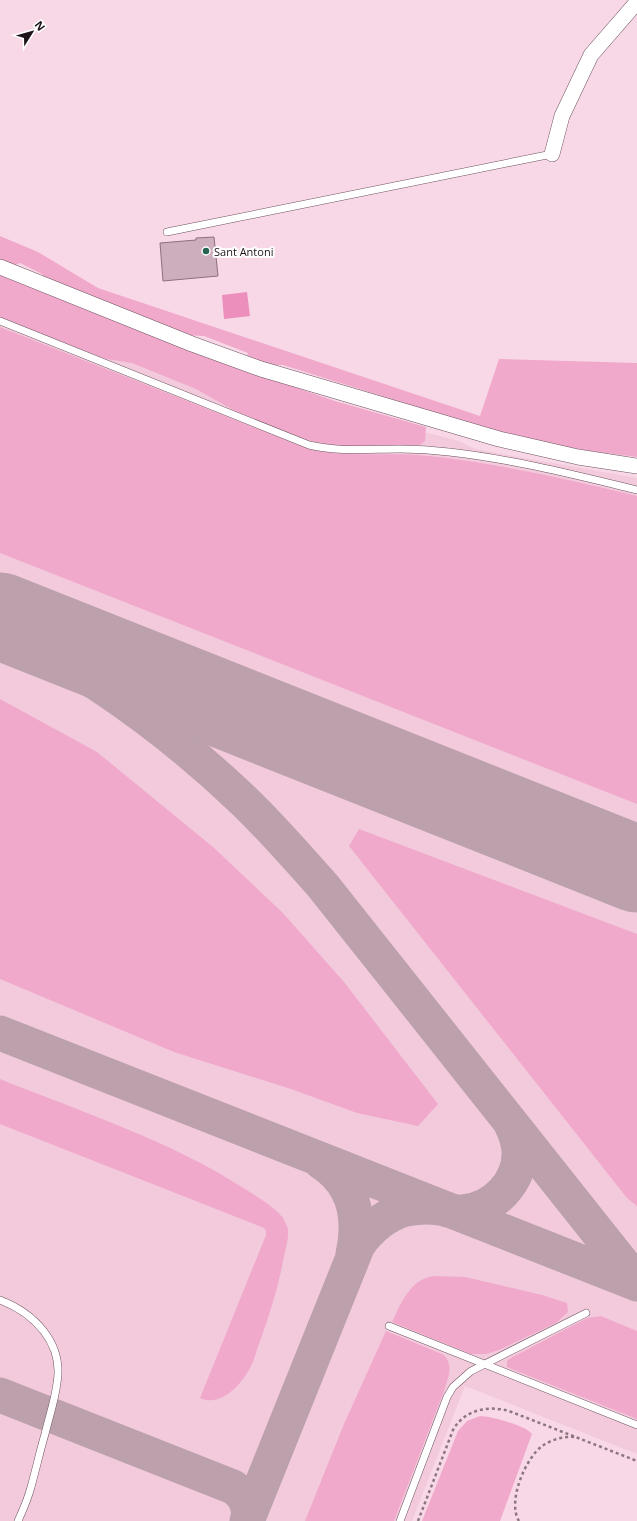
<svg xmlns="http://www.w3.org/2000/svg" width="637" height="1521" font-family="'Open Sans',sans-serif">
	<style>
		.built { fill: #f2cadc }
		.green { fill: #f1a9cb }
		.water { fill: #ec8fbc }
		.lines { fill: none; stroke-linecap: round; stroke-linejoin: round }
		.taxiway { stroke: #bca1ac; stroke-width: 35 }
		.runway { stroke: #bca1ac; stroke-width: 87 }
		.building { fill: #cdaebc; stroke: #8c707d }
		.service-casing { stroke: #6c525e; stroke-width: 8 }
		.minor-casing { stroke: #6c525e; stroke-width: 16 }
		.path { stroke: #8c7680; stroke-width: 2.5; stroke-dasharray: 3 3; stroke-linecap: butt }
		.service { stroke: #fff; stroke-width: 7 }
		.minor { stroke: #fff; stroke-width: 15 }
		.poi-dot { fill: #266451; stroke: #fff; stroke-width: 1.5 }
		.labels { text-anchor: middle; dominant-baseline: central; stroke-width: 4; stroke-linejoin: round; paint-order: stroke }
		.poi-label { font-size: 11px; fill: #1e1318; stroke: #fff; text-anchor: start }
	</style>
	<rect width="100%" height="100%" fill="#f8d8e6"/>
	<path class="built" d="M0 279 251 378 397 425 459 441 475 449 637 478V1454L465 1386 412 1521H0Z"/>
	<path class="green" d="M0 236 38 252 98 288 480 416 499 359 637 363V457L590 451 555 445 471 424 283 365H264L246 359 248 353 204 336 183 335 44 278 42 274 20 263 13 266 0 260Z
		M0 273 262 376 335 401 426 427 425 441 420 445 343 446 327 445 307 440 235 411 196 389 132 363 106 359 0 318Z
		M0 327 306 448C347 459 388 451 430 456 500 464 569 479 637 496V804L0 553Z
		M0 699 97 752 213 847 283 913 344 982 438 1104 418 1126 357 1113 291 1089 174 1052 0 979Z
		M359 829 637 934V1206L627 1198 349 846Z
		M0 1079C82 1112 171 1141 245 1189 256 1196 275 1207 283 1218 285 1222 287 1226 288 1229 289 1238 286 1248 284 1256 279 1285 270 1313 260 1341 257 1349 255 1358 251 1366 243 1383 221 1408 200 1398L266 1235V1231L264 1228 0 1124Z
		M433 1276 465 1277 478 1280 542 1295 567 1303 568 1312 556 1323 499 1350 486 1354H471L392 1322C401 1303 410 1280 433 1276Z
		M601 1316 637 1331V1419L507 1367V1361L509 1359 587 1318Z
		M386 1331 442 1354C455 1363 448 1378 444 1391L394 1521H305L344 1424Z
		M480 1416C490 1416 527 1426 532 1434L500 1521H422L458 1431 467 1421Z"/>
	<path class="water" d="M247 292 250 316 224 319 222 295Z"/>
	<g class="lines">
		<path class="taxiway" d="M0 626C89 673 172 732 244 801 272 828 297 857 323 886L631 1274 637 1280
			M0 1033 637 1284
			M321 1162C354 1183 361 1218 353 1254
			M0 1395 233 1487C244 1494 250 1505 248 1518
			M247 1521 358 1245C370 1228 385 1215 406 1209 417 1207 428 1206 439 1208 447 1209 455 1213 463 1212 494 1209 521 1182 519 1150 518 1141 515 1132 511 1124"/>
		<path class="runway" d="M0 616 637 869"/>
	</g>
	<path class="building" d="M214 237 218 276 163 281 160 243 196 240V238Z"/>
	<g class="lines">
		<g class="service-casing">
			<path id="service" d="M167 232 552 154
				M0 321 309 445C339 452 370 449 400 449 416 449 433 450 449 452 512 459 575 475 637 490
				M0 1300C34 1313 64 1343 57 1383 55 1400 49 1417 45 1434 40 1451 36 1469 31 1487 28 1499 23 1510 18 1521
				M389 1326 637 1425
				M400 1521 447 1397 453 1387 471 1371 586 1313"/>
		</g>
		<g class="minor-casing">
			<path id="minor" d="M552 154 562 116 591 55 637 2
				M0 267 192 344 261 369 499 439 578 457 637 466"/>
		</g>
		<path class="path" d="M418 1521 453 1430C464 1410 488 1405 509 1411L637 1461
			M519 1521C507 1502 525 1459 542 1446 551 1440 563 1436 574 1437"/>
		<use href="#service" class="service"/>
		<use href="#minor" class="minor"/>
	</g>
	<circle class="poi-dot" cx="206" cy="251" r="4"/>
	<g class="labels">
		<g class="poi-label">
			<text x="214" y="251">Sant Antoni</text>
		</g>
	</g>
	<g transform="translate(32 32) rotate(53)" stroke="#ffffff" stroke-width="3" paint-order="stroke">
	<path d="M0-3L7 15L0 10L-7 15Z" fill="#1e1318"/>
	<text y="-6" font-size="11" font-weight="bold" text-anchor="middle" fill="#1e1318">N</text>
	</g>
</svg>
